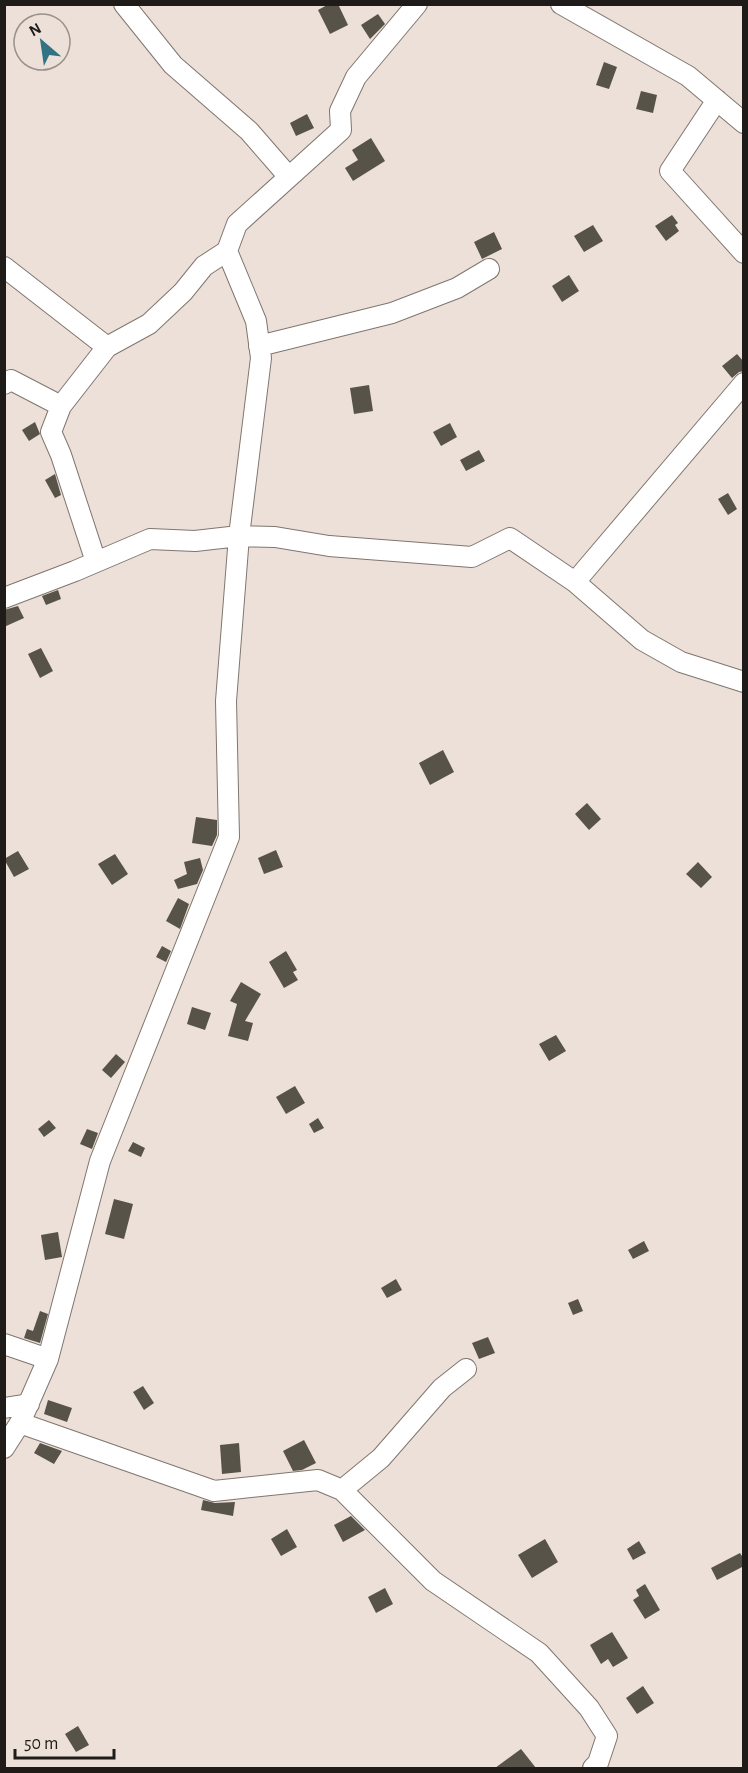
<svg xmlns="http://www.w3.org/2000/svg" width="748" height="1773" font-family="'Alegreya Sans',sans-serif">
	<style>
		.building { fill: #575349 }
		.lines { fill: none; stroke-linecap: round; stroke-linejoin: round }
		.minor-casing { stroke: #80766f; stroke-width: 22 }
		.minor { stroke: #fff; stroke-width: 20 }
	</style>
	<rect width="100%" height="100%" fill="#ece0d8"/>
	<path class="building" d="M329 4H338L348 25 330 34 318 10Z
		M378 14 385 24 370 39 361 25Z
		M604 62 617 67 609 89 596 85Z
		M641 91 657 95 653 113 636 109Z
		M307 114 314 128 296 136 290 123Z
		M371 138 385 161 353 181 345 168 358 160 352 150Z
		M672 215 678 223 675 225 679 231 666 241 655 226Z
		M593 225 603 241 584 252 574 236Z
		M494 232 502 249 482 259 474 242Z
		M569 275 579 291 562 302 552 286Z
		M737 354 744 362V371L739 372 732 378 722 366Z
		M369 385 373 411 354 414 350 388Z
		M35 422 40 434 29 441 22 430Z
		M450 423 457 437 441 446 433 432Z
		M479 450 485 461 466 471 460 460Z
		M55 474 61 495 55 498 45 480Z
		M728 493 737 509 728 515 718 499Z
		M58 590 61 599 46 605 42 596Z
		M18 606 24 618 4 627V610Z
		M41 648 53 671 40 678 28 654Z
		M443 750 454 772 430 785 419 763Z
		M587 803 601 819 589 830 575 814Z
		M196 817 217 820V835L212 846 192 843Z
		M276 850 283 867 264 874 258 858Z
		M18 851 29 869 14 877 4 859Z
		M115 854 128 874 112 885 98 864Z
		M200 858 203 870 197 884 178 889 174 880 187 874 184 862Z
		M698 862 712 877 701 888 686 874Z
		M178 898 189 904 180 929 166 921Z
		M162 946 171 951 166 962 156 957Z
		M286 951 297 970 293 972 298 980 284 988 269 962Z
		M241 982 261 994 245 1021 253 1023 248 1041 228 1036 237 1004 230 1001Z
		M192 1007 211 1013 205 1030 187 1024Z
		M556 1035 566 1051 549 1061 539 1044Z
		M116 1054 125 1062 111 1078 102 1070Z
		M295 1086 305 1103 286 1114 276 1097Z
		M318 1118 324 1128 314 1133 309 1124Z
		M49 1120 56 1128 44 1137 38 1129Z
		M87 1129 98 1133 92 1149 80 1144Z
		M133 1142 145 1148 141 1157 128 1151Z
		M114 1199 133 1204 124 1239 105 1234Z
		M58 1232 62 1257 45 1260 41 1235Z
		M644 1241 649 1251 633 1259 628 1250Z
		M396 1279 402 1290 387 1298 381 1288Z
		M578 1299 583 1311 573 1315 568 1303Z
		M40 1311 48 1314 40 1343 24 1338 27 1329 33 1331Z
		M488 1337 495 1353 479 1359 472 1343Z
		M143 1386 154 1403 144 1410 133 1392Z
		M48 1400 72 1408 67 1422 44 1414Z
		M304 1440 316 1463 302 1470 293 1471 283 1451Z
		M40 1443 62 1451 54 1464 34 1453Z
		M239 1443 241 1472 222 1474 220 1445Z
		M203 1500 215 1503 235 1502 233 1516 201 1510Z
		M351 1516 365 1530 343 1542 334 1525Z
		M287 1529 297 1547 281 1556 271 1539Z
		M545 1539 558 1562 532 1578 518 1555Z
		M639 1541 646 1553 633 1560 627 1549Z
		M740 1553 744 1559V1566L717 1580 711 1568Z
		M645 1584 660 1610 645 1619 633 1600 639 1596 636 1590Z
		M385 1588 393 1604 376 1613 368 1597Z
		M612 1632 628 1658 613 1667 608 1659 601 1664 590 1645Z
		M643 1686 654 1703 637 1714 626 1698Z
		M78 1726 89 1745 76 1752 65 1734Z
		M521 1749 536 1768H495Z"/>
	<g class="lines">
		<g class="minor-casing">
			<path id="minor" d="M124 4 173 65 249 131 289 177
				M417 4 356 77 340 111 341 130 237 224 227 251 256 321 261 358 239 536 226 701 229 837 100 1161 48 1359 20 1423 214 1491 318 1480 342 1490 433 1581 539 1653 589 1708 607 1736 598 1763 593 1768
				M561 4 688 76 744 123
				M717 100 670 171 744 253
				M4 267 107 347
				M259 346 392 313 457 288 489 269
				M4 384 11 380 61 406
				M96 562 61 455 51 432 61 406 107 347 149 324 183 292 204 266 227 251
				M575 582 744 383
				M4 598 75 571 150 539 195 541 239 536 275 537 329 546 472 557 510 538 575 582 642 640 681 662 744 682
				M4 1344 48 1359
				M4 1408 29 1404
				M4 1448 20 1423
				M342 1490 381 1458 442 1388 466 1369"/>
		</g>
		<use href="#minor" class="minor"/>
	</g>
	<rect width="748" height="1773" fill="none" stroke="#1f1b18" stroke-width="12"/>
	<g transform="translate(42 42) rotate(331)"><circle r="28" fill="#ece0d8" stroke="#9a918b" stroke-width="1.5"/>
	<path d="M0-4.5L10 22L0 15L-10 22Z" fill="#317385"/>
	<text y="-9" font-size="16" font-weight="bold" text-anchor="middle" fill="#1f1b18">N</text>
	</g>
	<path d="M15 1749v9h99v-9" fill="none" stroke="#1f1b18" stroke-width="3"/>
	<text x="24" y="1749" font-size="18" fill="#1f1b18" stroke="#ece0d8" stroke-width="4.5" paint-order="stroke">50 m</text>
</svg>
